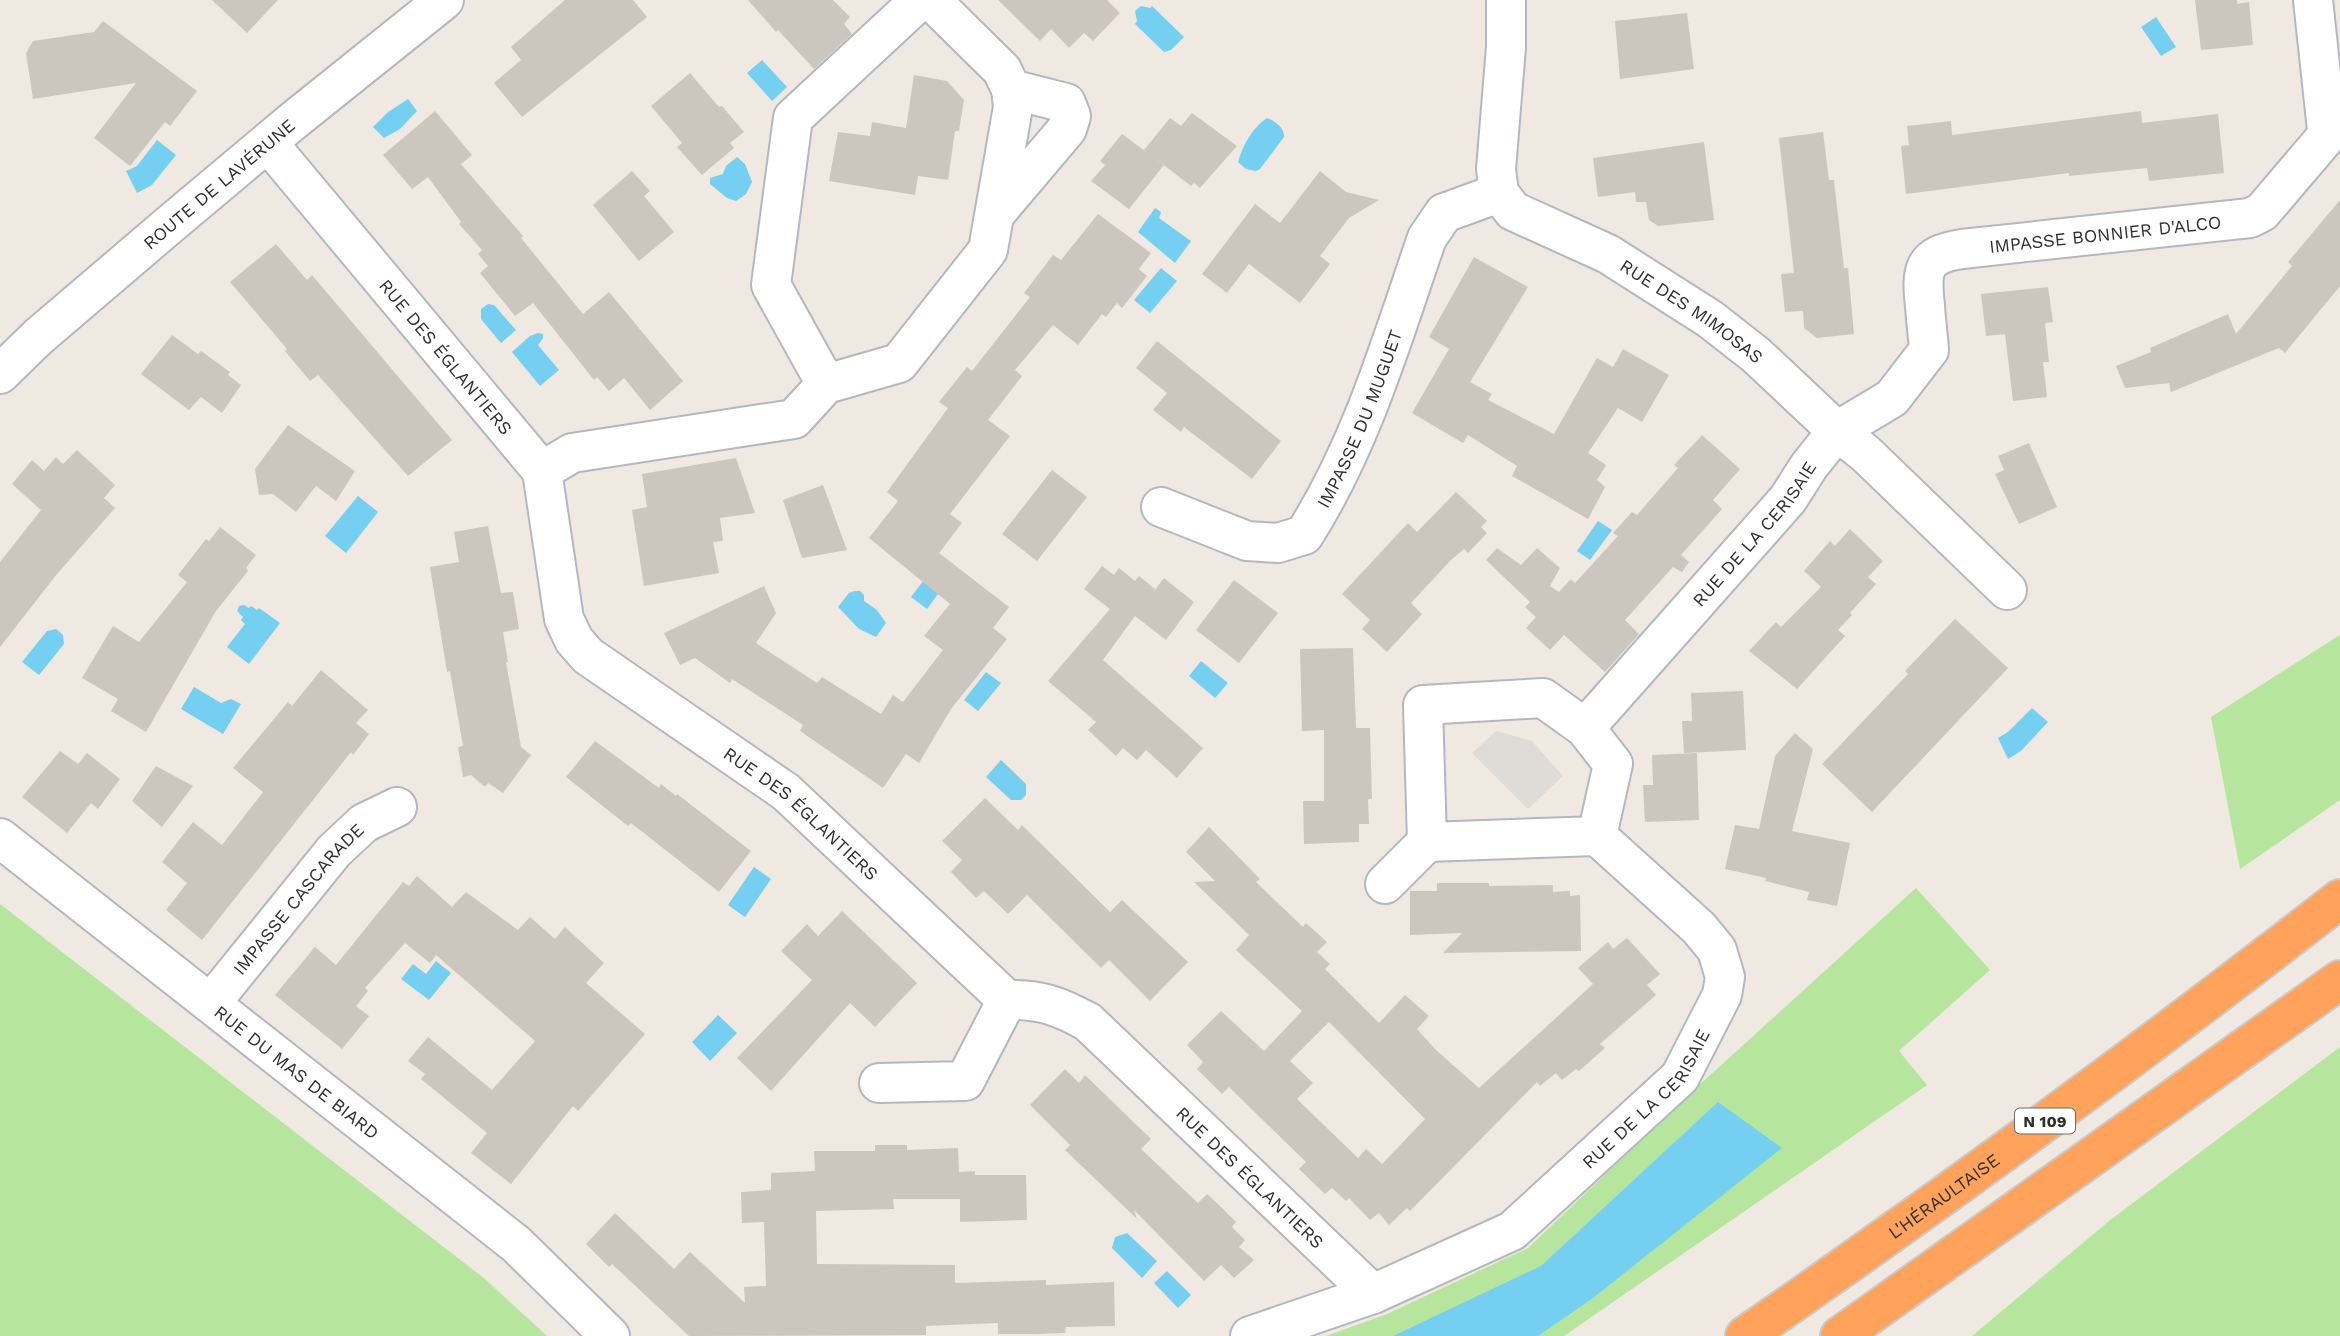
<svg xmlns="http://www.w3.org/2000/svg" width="2340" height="1336" font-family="'Work Sans',sans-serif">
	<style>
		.green { fill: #b6e59e }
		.plaza { fill: #dfdcd8 }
		.water { fill: #75cff0 }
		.building { fill: #cbc7bf; fill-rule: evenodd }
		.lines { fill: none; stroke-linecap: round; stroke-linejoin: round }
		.minor-casing { stroke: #b4b7c1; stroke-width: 42 }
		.highway-casing { stroke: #c9c9c9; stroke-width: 42 }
		.minor { stroke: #fff; stroke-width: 38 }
		.highway { stroke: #ffa35c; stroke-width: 38 }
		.labels { text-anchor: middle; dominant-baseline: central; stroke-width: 7; stroke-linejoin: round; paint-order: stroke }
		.shield { fill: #fff; stroke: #6d6d6d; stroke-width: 2 }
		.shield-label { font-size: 16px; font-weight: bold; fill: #2e2e2e }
		.street-label { font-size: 18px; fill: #2e2e2e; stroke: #fff }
	</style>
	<rect width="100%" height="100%" fill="#efe9e1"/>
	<path class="green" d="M2340 635V800L2240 869 2211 717Z
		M1916 888 1990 970 1899 1051 1927 1085 1564 1336H1326L1387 1314 1528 1248 1696 1088Z
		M0 904 485 1279 547 1336H0Z
		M2340 1047V1336H1972L2109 1221Z"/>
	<path class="plaza" d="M1496 731 1532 741 1563 776 1528 809 1472 753Z"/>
	<path class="water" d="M1141 6 1150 8 1152 6 1184 37 1171 50 1164 52 1135 24 1137 21 1135 11Z
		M2156 17 2176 47 2161 56 2141 27Z
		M762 60 787 87 772 101 747 73Z
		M408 99 417 111 400 129 384 138 373 127 388 112Z
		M1267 118C1275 121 1285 128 1284 137L1260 169 1256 171 1246 169 1238 162C1243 145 1252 128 1267 118Z
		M157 140 176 155 152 185 137 193 126 171 137 166Z
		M737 157 745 164 752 182 746 194 736 201 727 198 710 184V178L723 174 726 166Z
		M1155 208 1161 212 1159 218 1191 241 1175 263 1138 232Z
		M1161 268 1177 281 1150 313 1134 300Z
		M488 304 494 305 516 330 501 343 481 319V309Z
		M538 333 543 334V338L538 345 559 370 540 386 512 352 530 336Z
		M358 496 378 512 346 553 325 536Z
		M1598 521 1612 530 1590 560 1577 551Z
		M937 563 952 575 927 609 911 597Z
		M854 591H860L864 595V601L877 610 886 623 876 637 859 629 838 607 849 593Z
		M244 605 249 608 251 606 257 610 259 608 280 623 249 664 227 647 245 624 241 620 243 617 237 611 239 606Z
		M56 629 63 635 64 644 39 675 22 662 47 631Z
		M1201 661 1228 683 1215 698 1189 676Z
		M986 672 1001 683 978 711 964 700Z
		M194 687 221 703 231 699 241 704 223 734 181 709Z
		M2032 708 2048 722 2021 751 2008 759 1998 738 2008 732Z
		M1001 760 1026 784V795L1021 800H1011L986 777Z
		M754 867 771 879 745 917 728 905Z
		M436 961 451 973 429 1000 401 979 413 964 426 974Z
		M718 1015 737 1033 710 1061 692 1042Z
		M1718 1102 1782 1148 1593 1298 1538 1336H1393L1541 1266Z
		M1127 1233 1157 1261 1142 1278 1112 1248 1115 1237Z
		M1167 1271 1191 1295 1178 1308 1154 1283Z"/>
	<path class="building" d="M212 0H278L247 33Z
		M565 0H633L647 17 522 117 494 83 521 60 511 47Z
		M748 0H833L850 17 844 24 852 34 814 69 778 30 776 32Z
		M998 0H1107L1120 13 1093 41 1084 33 1069 48 1051 29 1040 41Z
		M2195 0H2237V4L2249 2 2253 45 2201 50Z
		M1687 13 1694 69 1620 79 1615 21Z
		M103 21 197 91 170 126 165 122 130 166 94 138 136 83 33 99 26 53 33 41 94 32Z
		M690 73 719 107 722 106 744 132 730 143 734 148 702 175 677 147 682 143 651 106Z
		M914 75 947 81 964 100 959 131H955L948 180 918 176 915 195 829 181 838 132 870 136 872 122 906 128Z
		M435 111 472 155 461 164 523 236 521 238 583 314 609 292 683 381 650 410 624 378 609 391 597 377 594 380 533 303 515 316 480 273 488 266 478 254 482 250 459 224 461 222 428 177 412 189 383 155Z
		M2141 111 2142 123 2218 114 2224 173 2149 181 2147 168 2069 176V173L1906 194 1901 146 1909 145 1907 126 1951 121 1952 135Z
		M1192 113 1237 146 1200 188 1194 183 1191 186 1144 150 1170 118 1181 126Z
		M1823 132 1829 180H1834L1844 268H1848L1854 334 1817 338 1804 328 1803 311 1785 312 1781 274 1794 273 1779 138Z
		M1122 134 1164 165 1129 209 1091 181 1105 165 1100 161Z
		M1704 142 1714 220 1658 226 1649 220 1646 202H1636L1635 192 1598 197 1593 158Z
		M632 171 650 191 644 196 674 232 639 261 593 205Z
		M1320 171 1346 192 1379 200 1349 218 1320 256 1330 264 1300 303 1249 264 1227 293 1202 274 1255 204 1280 223Z
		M2340 200V286L2285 353 2279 348 2171 392 2169 383 2125 388 2116 366 2151 352 2150 348 2228 314 2236 334 2292 266 2288 262Z
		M1098 214 1151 253 1139 269 1147 276 1122 308 1117 303 1106 317 1102 314 1078 345 1053 325 1015 370 1022 376 988 420 1010 436 950 514 962 523 939 553 1009 607 993 628 1007 639 951 709 919 763 906 754 883 788 800 731 803 725 732 679 730 683 695 658 680 665 664 633 764 586 776 613 756 643 817 683 822 677 881 714 893 695 903 702 943 650 924 636 950 604 869 538 898 501 887 492 948 408 939 402 967 367 972 371 1030 297 1024 293 1053 255 1061 260Z
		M276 244 307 280 312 275 452 440 408 476 318 375 310 381 285 351 287 349 230 282Z
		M1474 257 1528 287 1470 382 1492 394 1488 400 1554 434 1597 358 1613 367 1623 349 1669 375 1642 422 1618 408 1588 453 1606 465 1597 480 1605 487 1588 519 1512 476 1517 466 1468 435 1463 443 1412 413 1449 349 1429 337Z
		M2048 287 2053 322 2045 323 2049 362H2043L2047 397 2013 401 2005 334 1986 336 1981 294Z
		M172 335 198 354 201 351 230 372 228 375 241 385 222 413 201 397 189 410 141 374Z
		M1157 341 1281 441 1252 479 1184 427 1181 432 1153 410 1167 393 1136 368Z
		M288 425 355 471 336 501 316 486 296 512 273 494 259 495 255 469Z
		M1702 435 1740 469 1713 500 1722 509 1681 555 1689 562 1682 572 1673 567 1625 620 1639 634 1605 672 1564 635 1550 650 1526 628 1536 617 1525 607 1530 602 1486 560 1497 548 1521 565 1537 548 1560 568 1550 586 1559 592 1571 579 1575 583 1618 536 1613 533 1632 512 1637 515 1678 468 1674 465Z
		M2029 443 2057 507 2019 524 1995 474 2004 470 1998 456Z
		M77 450 115 485 104 498 115 508 57 574 0 647V562L41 510 12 484 32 460 44 471 56 457 63 464Z
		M736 458 755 513 720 518 723 541 713 542 719 573 644 586 632 510 647 507 642 474Z
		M1052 470 1087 497 1037 561 1002 534Z
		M823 485 847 550 802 558 783 500Z
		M1456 492 1487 521 1481 527 1487 533 1468 553 1464 549 1450 561 1411 603 1422 614 1387 652 1362 629 1370 620 1342 594 1408 523 1417 532Z
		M488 526 501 593 513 592 519 629 503 632 508 662H506L521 747 531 755 503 793 488 783 485 787 471 775 463 777 458 747 463 746 450 671 447 672 430 567 459 562 454 532Z
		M220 527 256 555 246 568 248 571 216 611 146 732 111 711 118 699 82 678 113 626 139 642 187 582 178 575 206 539 209 541Z
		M1850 529 1883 561 1868 577 1876 584 1850 613 1852 615 1838 630 1845 636 1797 689 1749 651 1776 622 1781 627 1821 587 1804 571 1830 541 1835 546Z
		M1102 566 1114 575 1119 568 1135 581 1139 576 1155 589 1152 594 1164 578 1194 602 1166 640 1135 616 1103 660 1203 748 1177 778 1146 750 1137 760 1123 748 1116 756 1088 730 1096 722 1048 681 1110 609 1084 589Z
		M1234 580 1278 613 1239 663 1196 630Z
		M1955 619 2008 668 1872 812 1822 764 1908 674 1905 671Z
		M1353 648 1356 728H1370L1372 799H1368L1369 824H1359V842L1304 844 1303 801H1324V730L1302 731 1300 649Z
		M321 670 368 710 356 723 369 734 353 755 351 752 202 940 166 910 187 883 162 862 193 822 222 845 263 792 233 768 288 702 292 706Z
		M1743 691 1746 750 1684 753 1682 721H1692L1691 693Z
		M1795 733 1813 749 1792 831 1850 843 1837 906 1807 900 1809 892 1765 881 1766 878 1725 869 1735 825 1759 829 1775 756Z
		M595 741 659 788 661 784 676 796 677 794 751 851 719 892 631 823 628 826 566 777Z
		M60 751 78 764 87 753 120 779 98 809 91 803 67 833 22 797Z
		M1697 753 1699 820 1645 822 1643 785H1653L1652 755Z
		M156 766 193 786 162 827 132 801Z
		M985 798 1018 830 1022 825 1110 912 1122 900 1188 962 1150 1001 1109 960 1101 968 1027 895 1008 914 984 891 976 898 951 872 962 860 942 841Z
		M1209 827 1260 879 1256 882 1303 927 1306 923 1327 942 1317 952 1330 964 1325 969 1379 1023 1405 995 1429 1016 1417 1029 1436 1050 1479 1088 1593 984 1578 968 1608 942 1613 949 1627 938 1660 974 1647 985 1656 995 1600 1044 1605 1048 1579 1071 1576 1069 1562 1080 1556 1073 1540 1086 1537 1082 1410 1211 1407 1208 1389 1225 1379 1213 1370 1220 1349 1198 1346 1201 1332 1188 1325 1194 1299 1169 1306 1162 1229 1087 1222 1094 1197 1069 1203 1062 1187 1045 1221 1011 1264 1051 1302 1011 1236 950 1249 935 1194 882 1215 881 1186 852ZM1329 1022 1425 1119 1382 1164 1366 1149 1358 1158 1297 1099 1313 1083 1290 1061Z
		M417 876 452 907 466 892 518 930 530 917 555 939 565 927 604 963 586 983 645 1034 578 1111 573 1106 511 1184 471 1153 487 1133 421 1079 425 1074 408 1061 428 1037 492 1090 535 1041 436 955 430 963 405 943 365 988 368 991 356 1006 369 1016 342 1049 275 995 315 947 336 965 403 882 409 886Z
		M1437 883H1489V886L1553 885V892L1570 891V896L1580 895 1581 951 1443 953 1462 933 1410 935V891H1437Z
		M842 911 917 983 875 1027 850 1003 771 1091 737 1058 812 980 781 951 807 924 818 936Z
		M1065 1069 1079 1083 1085 1075 1151 1139 1141 1149 1198 1203 1207 1194 1221 1207 1236 1222 1232 1227 1245 1240 1239 1247 1254 1260 1234 1278 1221 1265 1204 1281 1134 1210 1137 1219 1065 1150 1070 1145 1030 1105Z
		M875 1145H907V1150L958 1148 959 1172 975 1171V1175H1026L1027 1220 960 1222V1199H893L894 1209 816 1211 817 1264 955 1265V1283L1046 1280V1285L1114 1282 1115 1326 1066 1327 1065 1333 1034 1334H998V1323L926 1326V1335L689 1336 612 1264 609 1267 586 1244 615 1213 674 1269 690 1252 745 1303 744 1287 766 1286 764 1222 742 1223 741 1192 771 1190V1173L815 1171 814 1151H875Z"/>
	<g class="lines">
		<g class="minor-casing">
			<g id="minor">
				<path id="s1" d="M1506 0V47L1496 169 1499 193 1513 211 1608 254 1710 319 1756 355 1837 431 1866 454 2007 590"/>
				<path id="s2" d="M268 143 542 471 564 619 574 640 588 656 786 792 1007 1000C1040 999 1059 1006 1088 1022L1373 1294"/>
				<path d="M995 214 1067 129 1071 116 1066 103 1011 89"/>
				<path id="s3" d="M0 374 38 337 168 226 293 121 444 0"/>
				<path d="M826 384 771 285 793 118 920 0"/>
				<path d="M542 471 572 453 794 419 826 384 899 363 988 250 1013 107 1011 89 1002 70 931 0"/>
				<path id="s4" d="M1161 507 1247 541 1278 543 1304 535C1362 444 1392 339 1427 238L1444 213 1499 193"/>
				<path id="s5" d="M1585 728 1613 764 1597 836 1427 842 1423 705 1543 698 1585 728 1788 499 1809 466 1837 431 1892 398 1929 350C1928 336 1926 321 1925 306 1921 270 1922 255 1962 249L2250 218 2262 212 2325 138 2327 130 2313 0"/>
				<path id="s6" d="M0 838 516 1244 610 1336"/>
				<path d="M1385 884 1427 842"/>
				<path id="s7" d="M211 1003 334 851 364 823 397 807"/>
				<path d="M879 1083 965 1081 1007 1000"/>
				<path id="s8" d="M1250 1336 1373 1294 1512 1231 1680 1077 1722 995 1725 977 1717 950 1699 928 1597 836"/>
			</g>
		</g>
		<g class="highway-casing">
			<g id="highway">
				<path id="s9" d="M1745 1336C1947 1196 2146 1050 2340 899"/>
				<path d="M1840 1336 2340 980"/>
			</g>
		</g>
		<use href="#minor" class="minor"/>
		<use href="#highway" class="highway"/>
	</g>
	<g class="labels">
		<rect class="shield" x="2015" y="1108.5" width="60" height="25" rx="5"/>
		<g class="shield-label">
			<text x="2045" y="1121">N 109</text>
		</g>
		<g class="street-label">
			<text stroke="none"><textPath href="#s3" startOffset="290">ROUTE DE LAVÉRUNE</textPath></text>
			<text stroke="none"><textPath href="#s5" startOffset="1382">IMPASSE BONNIER D'ALCO</textPath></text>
			<text stroke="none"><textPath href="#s1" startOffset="422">RUE DES MIMOSAS</textPath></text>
			<text stroke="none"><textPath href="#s2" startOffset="278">RUE DES ÉGLANTIERS</textPath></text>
			<text stroke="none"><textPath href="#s4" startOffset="280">IMPASSE DU MUGUET</textPath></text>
			<text stroke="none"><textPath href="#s5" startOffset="856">RUE DE LA CERISAIE</textPath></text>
			<text stroke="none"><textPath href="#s2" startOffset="887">RUE DES ÉGLANTIERS</textPath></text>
			<text stroke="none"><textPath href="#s7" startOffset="136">IMPASSE CASCARADE</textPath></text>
			<text stroke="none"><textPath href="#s6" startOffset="378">RUE DU MAS DE BIARD</textPath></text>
			<text stroke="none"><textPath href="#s8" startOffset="472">RUE DE LA CERISAIE</textPath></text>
			<text stroke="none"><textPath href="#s2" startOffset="1475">RUE DES ÉGLANTIERS</textPath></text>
			<text stroke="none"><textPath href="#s9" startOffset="243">L'HÉRAULTAISE</textPath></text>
		</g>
	</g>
</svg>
